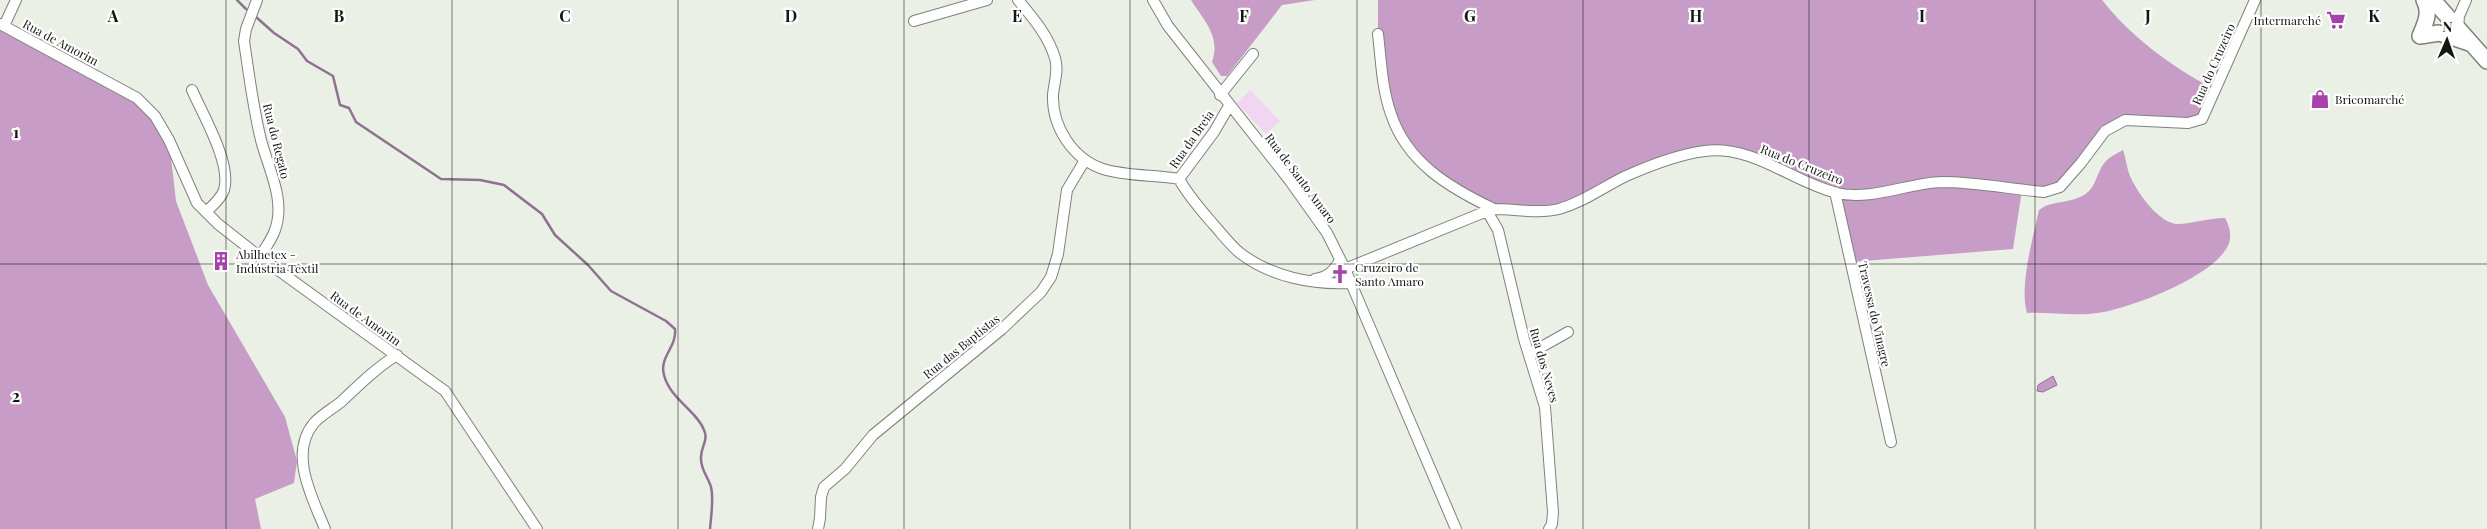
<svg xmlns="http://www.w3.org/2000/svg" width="2487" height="529" font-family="'Playfair Display',serif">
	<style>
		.green { fill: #f2d5f2 }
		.forest { fill: #c79dc7 }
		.water { fill: #c39ac4; stroke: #8e728f }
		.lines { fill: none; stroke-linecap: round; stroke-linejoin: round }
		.stream { stroke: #8e728f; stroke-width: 2.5 }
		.street-casing { stroke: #7d8279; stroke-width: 12 }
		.primary-casing { stroke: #7d8279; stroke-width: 18 }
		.street { stroke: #fff; stroke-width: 10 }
		.primary { stroke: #fff; stroke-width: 15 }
		.grid { fill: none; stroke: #131612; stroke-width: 1; stroke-opacity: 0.55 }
		.labels { text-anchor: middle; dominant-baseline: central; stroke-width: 4.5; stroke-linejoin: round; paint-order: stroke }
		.poi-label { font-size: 12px; fill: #131612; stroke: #fff; text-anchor: start }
		.street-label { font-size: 12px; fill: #131612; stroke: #fff }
		.grid-label { font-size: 16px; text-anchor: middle; font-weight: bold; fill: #131612; stroke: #fff; stroke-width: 4.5; stroke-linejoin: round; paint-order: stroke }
	</style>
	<rect width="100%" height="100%" fill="#eaf0e5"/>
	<path class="green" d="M1250 90 1280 121 1266 134 1237 103Z"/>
	<path class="forest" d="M1191 0H1315L1282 5 1227 76H1221L1212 62C1221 36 1204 21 1191 0Z
		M1378 0H2102C2131 37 2171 66 2212 88L2202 119 2125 120 2105 131 2060 187 2022 190 2013 249 1851 262 1835 192 1744 154 1672 158 1556 210 1494 209 1425 167 1391 113 1378 34Z
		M0 24 137 98 169 140 176 201 208 285 285 417 297 461 294 483 255 499 261 529H0Z
		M2123 150C2126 158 2127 169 2130 176 2137 192 2159 224 2178 224 2191 224 2208 218 2225 218 2229 225 2232 235 2229 243 2218 275 2135 306 2104 312 2080 317 2052 312 2027 313 2019 286 2033 238 2039 210 2053 199 2074 205 2089 191 2097 183 2098 168 2107 160 2111 156 2118 153 2123 150Z"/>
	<path class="water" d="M2053 376 2057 385 2043 392 2037 391 2038 385Z"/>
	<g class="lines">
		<path class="stream" d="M237 0 246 9
			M256 17 274 33 298 49 307 61 333 76 340 105 349 108 356 122 441 179 480 180 504 185 542 214 555 235 588 265 611 291 666 321 675 329C677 347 659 357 664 375 670 399 697 411 704 430 709 441 700 447 701 459 701 470 708 477 711 487 714 499 711 516 710 529"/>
		<g class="street-casing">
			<path id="street" d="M257 0 246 29 244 41C249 74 253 108 261 140 268 168 286 200 275 230 272 239 265 248 260 257
				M1018 0C1033 18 1048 35 1055 58 1059 71 1054 82 1053 95 1052 127 1073 159 1103 169 1124 176 1157 175 1179 179L1214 132 1229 106
				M1153 0 1168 26 1290 181 1327 233 1345 269 1456 529
				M914 21 987 0
				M0 24 137 98 155 116 169 140 197 203 218 224 260 257 445 391 537 529
				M4 26 16 0
				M2458 28 2459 16 2466 0
				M1378 34C1381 60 1382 89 1391 114 1407 163 1450 188 1494 209
				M192 90C203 115 232 164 224 190 221 199 212 206 206 212
				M1220 95 1253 54
				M1179 179C1189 197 1201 210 1214 225 1222 234 1231 246 1240 253 1271 277 1313 285 1350 283
				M1835 192 1891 442
				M1487 211 1498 230 1524 339 1545 407 1553 512 1552 524 1549 529
				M1345 269 1487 211 1494 209C1514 209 1539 214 1559 209 1584 202 1603 187 1626 176 1651 165 1679 154 1705 151 1754 145 1792 182 1837 193 1872 201 1907 183 1942 182 1976 182 2010 189 2044 192L2060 187 2081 163 2105 131 2125 120 2188 123 2202 119 2255 0
				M1315 279C1328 277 1334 271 1340 260
				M1529 354 1568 332
				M325 529C313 499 288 454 314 423 321 415 332 409 341 402 359 385 376 368 397 355
				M818 529 820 518 821 497 824 487 845 469 873 435 1002 329 1041 292 1051 277 1058 254 1067 190 1085 160"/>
		</g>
		<g class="primary-casing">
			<path id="primary" d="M2433 0 2487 61
				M2420 36 2439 33 2469 43
				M2420 36C2425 24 2431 13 2424 0"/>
		</g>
		<use href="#street" class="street"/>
		<use href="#primary" class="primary"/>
	</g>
	<path class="grid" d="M226 0V529M452 0V529M678 0V529M904 0V529M1130 0V529M1357 0V529M1583 0V529M1809 0V529M2035 0V529M2261 0V529M0 264H2487"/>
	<defs>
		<g id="supermarket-bare" transform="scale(1.5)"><path d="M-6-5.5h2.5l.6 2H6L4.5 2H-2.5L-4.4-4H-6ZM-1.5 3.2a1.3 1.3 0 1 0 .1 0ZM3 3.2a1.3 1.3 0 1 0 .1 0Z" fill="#a543aa" stroke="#fff" stroke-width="2.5" paint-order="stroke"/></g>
		<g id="shop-bare" transform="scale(1.5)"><path d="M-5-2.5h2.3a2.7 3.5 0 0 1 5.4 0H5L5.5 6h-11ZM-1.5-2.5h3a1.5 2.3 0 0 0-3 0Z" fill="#a543aa" stroke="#fff" stroke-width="2.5" paint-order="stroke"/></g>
		<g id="building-bare" transform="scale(1.5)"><path d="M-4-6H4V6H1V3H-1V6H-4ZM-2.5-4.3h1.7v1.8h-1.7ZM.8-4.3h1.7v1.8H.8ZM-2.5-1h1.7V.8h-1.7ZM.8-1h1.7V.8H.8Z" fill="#a543aa" stroke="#fff" stroke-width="2.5" paint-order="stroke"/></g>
		<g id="church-bare" transform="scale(1.5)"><path d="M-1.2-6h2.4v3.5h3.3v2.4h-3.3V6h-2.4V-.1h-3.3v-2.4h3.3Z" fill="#a543aa" stroke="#fff" stroke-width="2.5" paint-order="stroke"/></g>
	</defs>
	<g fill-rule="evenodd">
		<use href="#supermarket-bare" x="2336" y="20"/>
		<use href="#shop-bare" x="2320" y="99"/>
		<use href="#building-bare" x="221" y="261"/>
		<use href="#church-bare" x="1340" y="274"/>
	</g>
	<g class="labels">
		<g class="poi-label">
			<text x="2321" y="20" text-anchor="end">Intermarché</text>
			<text x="2335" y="99">Bricomarché</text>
			<text x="236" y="254">Abilhetex -<tspan x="236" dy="14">Indústria Têxtil</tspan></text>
			<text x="1355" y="267">Cruzeiro de<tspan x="1355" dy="14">Santo Amaro</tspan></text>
		</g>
		<g class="street-label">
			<text transform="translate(61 42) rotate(28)">Rua de Amorim</text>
			<text transform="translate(2213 64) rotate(-66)">Rua do Cruzeiro</text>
			<text transform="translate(1191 139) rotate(-55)">Rua da Breia</text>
			<text transform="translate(277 141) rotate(76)">Rua do Regato</text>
			<text transform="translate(1802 164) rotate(22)">Rua do Cruzeiro</text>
			<text transform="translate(1301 178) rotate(53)">Rua de Santo Amaro</text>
			<text transform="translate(1875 314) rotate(77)">Travessa do Vinagre</text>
			<text transform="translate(366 318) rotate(36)">Rua de Amorim</text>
			<text transform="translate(961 346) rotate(-39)">Rua das Baptistas</text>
			<text transform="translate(1545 365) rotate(74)">Rua dos Neves</text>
		</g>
	</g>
	<g class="grid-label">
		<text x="113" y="22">A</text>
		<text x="339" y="22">B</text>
		<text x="565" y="22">C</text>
		<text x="791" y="22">D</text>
		<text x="1017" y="22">E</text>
		<text x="1244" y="22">F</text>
		<text x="1470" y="22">G</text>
		<text x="1696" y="22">H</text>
		<text x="1922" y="22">I</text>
		<text x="2148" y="22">J</text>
		<text x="2374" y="22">K</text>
		<text x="16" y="138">1</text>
		<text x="16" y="402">2</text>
	</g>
	<g transform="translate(2447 40) rotate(2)" stroke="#ffffff" stroke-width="4" paint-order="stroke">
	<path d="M0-4L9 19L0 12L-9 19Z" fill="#131612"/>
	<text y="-8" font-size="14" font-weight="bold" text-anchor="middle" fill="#131612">N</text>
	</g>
</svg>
